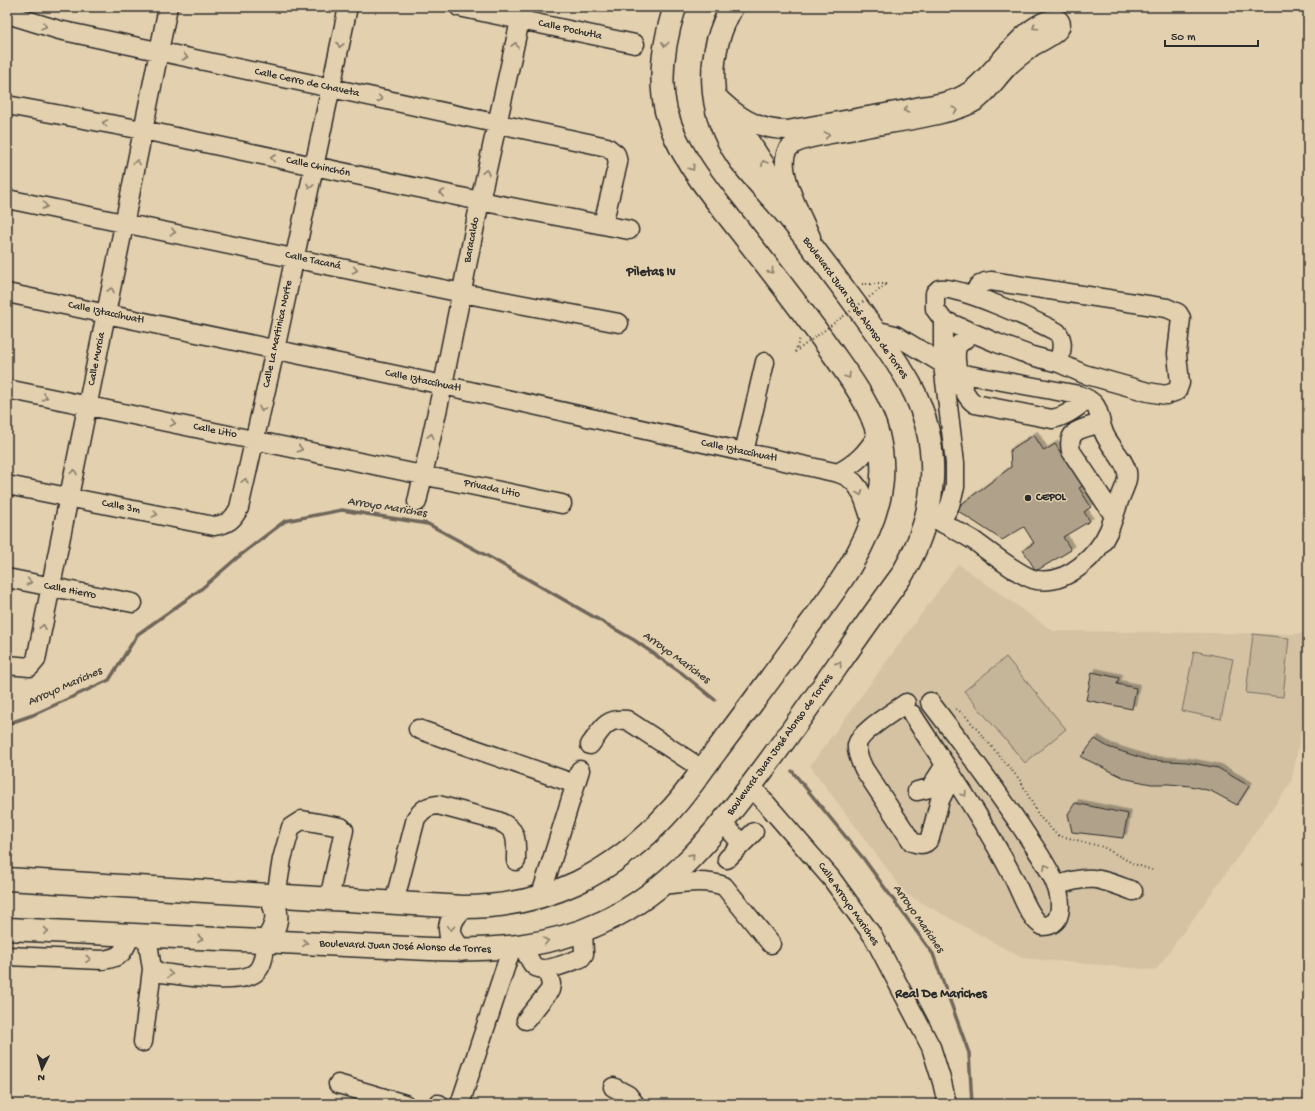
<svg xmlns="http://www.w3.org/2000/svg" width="1315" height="1111" font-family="'Gochi Hand',sans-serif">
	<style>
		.built { fill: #d4c2a3 }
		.garden { fill: #c5b599; stroke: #787062 }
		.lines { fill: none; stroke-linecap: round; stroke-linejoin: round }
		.stream { stroke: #6e665a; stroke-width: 3.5 }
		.building { fill: #b0a28a; stroke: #2b2b2b; filter: url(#shadow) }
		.minor-casing { stroke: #2b2b2b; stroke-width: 21 }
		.major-casing { stroke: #2b2b2b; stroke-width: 25 }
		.path { stroke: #2b2b2b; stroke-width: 2; stroke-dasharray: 1 3; stroke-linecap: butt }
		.minor { stroke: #e3d0ae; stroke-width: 18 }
		.major { stroke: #e3d0ae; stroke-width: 22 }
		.path-bridge { stroke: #2b2b2b; stroke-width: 2; stroke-dasharray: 1 3; stroke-linecap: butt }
		.oneway { stroke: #877e6c }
		.poi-dot { fill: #2b2b2b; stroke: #e3d0ae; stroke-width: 1.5 }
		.labels { text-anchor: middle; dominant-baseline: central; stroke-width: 3; stroke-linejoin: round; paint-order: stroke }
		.street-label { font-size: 11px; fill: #2b2b2b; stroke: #e3d0ae }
		.poi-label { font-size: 11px; font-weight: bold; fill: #2b2b2b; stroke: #e3d0ae; text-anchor: start }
		.water-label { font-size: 12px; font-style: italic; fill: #413f3b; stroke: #e3d0ae }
		.quarter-label { font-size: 13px; font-weight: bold; fill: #2b2b2b; stroke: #e3d0ae }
	</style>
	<defs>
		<filter id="shadow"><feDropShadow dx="3.5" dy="-3.5" stdDeviation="0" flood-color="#0004"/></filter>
	</defs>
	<rect width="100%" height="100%" fill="#e3d0ae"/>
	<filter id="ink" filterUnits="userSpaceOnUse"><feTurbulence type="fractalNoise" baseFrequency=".025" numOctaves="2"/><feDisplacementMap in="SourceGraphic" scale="8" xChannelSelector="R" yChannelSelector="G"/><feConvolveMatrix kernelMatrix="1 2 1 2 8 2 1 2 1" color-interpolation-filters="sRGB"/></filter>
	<g filter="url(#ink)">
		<path class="built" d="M958 564 1053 631 1308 634V699L1291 783 1156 970 1022 958 906 894 810 766Z"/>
		<path class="garden" d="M1253 634 1289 638 1283 697 1246 693Z
			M1194 651 1233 659 1221 719 1182 711Z
			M1006 657 1066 729 1025 763 964 691Z"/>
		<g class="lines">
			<path class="stream" d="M7 724 33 715 109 680 138 634 200 590 238 557 285 521 342 510 428 524 491 558 634 640 683 674 715 700
				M792 771 863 858 933 954 969 1053 972 1104"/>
		</g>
		<path class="building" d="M1034 435 1044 451 1055 444 1062 455 1067 452 1087 483 1079 488 1091 507 1084 512 1090 521 1063 537 1071 550 1036 571 1023 550 1034 543 1024 527 1002 540 955 509 1011 467 1010 450Z
			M1092 672 1119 678 1117 684 1136 688 1132 709 1086 700Z
			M1095 739 1108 747 1148 760 1187 762 1218 768 1249 786 1237 805 1211 791 1191 786 1169 784H1151L1127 779 1081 757Z
			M1075 803 1128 814 1123 838 1072 832 1068 814Z"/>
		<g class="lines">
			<g class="minor-casing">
				<path id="minor" d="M459 7 635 44
					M7 14 59 30 607 147 616 154 618 163 603 224
					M714 93C734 114 756 130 787 130 830 122 873 116 916 107 933 104 953 102 968 92 993 77 1026 16 1058 19 1070 30 1040 42 1032 47 1024 54 1016 59 1009 66 998 77 990 90 978 100 956 116 889 123 861 129 845 132 794 137 787 151 777 172 803 218 811 237
					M7 105 143 130 480 201 629 230
					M731 112 765 164 787 208
					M7 199 462 293 619 323
					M7 293 443 385 838 473C862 480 864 501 872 523
					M974 296 978 286 985 282 991 281 1167 308 1178 313 1181 318 1177 354 1180 383 1177 391 1166 395 1148 392 1084 374 1059 363 1032 356 997 343 943 320 935 309V293L939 289C956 284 1038 322 1057 332 1065 341 1061 352 1059 363
					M874 330 895 335 958 373 1079 395C1103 404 1096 413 1104 433 1109 446 1124 458 1127 472 1129 481 1122 492 1119 501 1116 510 1113 520 1109 530 1098 555 1067 585 1037 580 1022 578 987 550 973 540 958 531 943 523 927 516
					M972 333 957 346C953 362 961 395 975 404L1052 419C1066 417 1077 407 1088 399
					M7 389 562 504
					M1101 423C1084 429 1066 428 1071 451L1114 516
					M744 452 765 362
					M838 473C858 462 865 454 878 435
					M7 485 214 526C228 524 233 520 239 508L275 350 348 7
					M417 502 443 385 480 201 523 7
					M941 522 950 505 955 487V463L943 365V320
					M7 578 133 603
					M7 665 30 667 36 660 168 7
					M906 703C894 712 860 731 857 745 856 753 861 763 864 769L912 842C920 845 926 845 930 838L940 800 952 776
					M912 714C946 767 983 819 1012 875 1020 889 1029 920 1043 926 1065 926 1061 899 1056 885 1047 863 1032 844 1020 825 991 783 961 742 930 702
					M418 729 575 784
					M590 745C602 729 605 718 627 720L702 769
					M751 786 831 878 873 936 931 1047 942 1082 947 1104
					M917 791 930 788 945 765
					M723 823 742 844
					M727 859 754 832
					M662 885C683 883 704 879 724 886L771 944
					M1056 886C1090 873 1101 879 1133 891
					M276 896 282 859 291 827 302 820 341 827 344 830 329 899
					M540 898 580 770
					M394 903 416 818C423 809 427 806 438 805L498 821C519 830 516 840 516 861
					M147 936 152 969 161 973C181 975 243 987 257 971 264 964 264 951 266 942
					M522 946C526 952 529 960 533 965 542 975 570 962 581 958L584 954 583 930
					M7 956 103 960C122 957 123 953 131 935
					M526 1020 550 990 551 984 547 969
					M143 1042 152 969
					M338 1084 405 1104
					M613 1087 628 1095 635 1104
					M437 1104H439
					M460 1104 512 947"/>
			</g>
			<g class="major-casing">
				<path id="major" d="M7 879 463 907C548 907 613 874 670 811 687 793 701 771 717 750 747 710 778 669 808 627 837 588 867 548 879 499 884 478 883 456 878 435 870 403 848 375 829 348 797 303 763 260 729 217 703 184 677 152 666 111 658 76 664 41 675 7
					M7 929 430 949C490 951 548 948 603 922 671 891 718 830 762 771 810 707 854 640 902 575 937 515 944 447 910 384 896 359 878 335 861 312 838 281 816 251 792 221 775 200 754 180 738 157 707 112 705 54 732 7
					M266 942C277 926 281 913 269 896
					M461 950C445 935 447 921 463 907"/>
			</g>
			<path class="path" d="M862 284H887
				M795 352 800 338
				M956 709 964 714 1020 780 1039 816 1057 835 1103 847 1134 864 1152 870"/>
			<use href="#minor" class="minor"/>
			<use href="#major" class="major"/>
			<path class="path-bridge" d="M795 352 887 284"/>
		</g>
		<defs><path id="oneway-chevron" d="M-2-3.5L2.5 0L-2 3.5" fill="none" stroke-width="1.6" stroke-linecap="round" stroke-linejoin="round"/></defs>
		<g class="oneway">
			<use href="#oneway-chevron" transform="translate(44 26) rotate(16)"/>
			<use href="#oneway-chevron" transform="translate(1035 27) rotate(146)"/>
			<use href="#oneway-chevron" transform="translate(665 44) rotate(97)"/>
			<use href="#oneway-chevron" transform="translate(340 45) rotate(102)"/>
			<use href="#oneway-chevron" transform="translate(515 45) rotate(-77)"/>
			<use href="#oneway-chevron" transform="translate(185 57) rotate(12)"/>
			<use href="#oneway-chevron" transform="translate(380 99) rotate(12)"/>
			<use href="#oneway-chevron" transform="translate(906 110) rotate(168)"/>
			<use href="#oneway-chevron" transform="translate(955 110) rotate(-13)"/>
			<use href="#oneway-chevron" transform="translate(105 123) rotate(-170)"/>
			<use href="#oneway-chevron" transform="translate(827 135) rotate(-12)"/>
			<use href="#oneway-chevron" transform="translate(273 158) rotate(-168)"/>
			<use href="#oneway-chevron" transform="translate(137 162) rotate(-79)"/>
			<use href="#oneway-chevron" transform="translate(764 163) rotate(-120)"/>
			<use href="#oneway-chevron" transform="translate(692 168) rotate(55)"/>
			<use href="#oneway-chevron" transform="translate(486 172) rotate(-78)"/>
			<use href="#oneway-chevron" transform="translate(310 186) rotate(102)"/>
			<use href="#oneway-chevron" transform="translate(442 193) rotate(-168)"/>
			<use href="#oneway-chevron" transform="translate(45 206) rotate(11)"/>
			<use href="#oneway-chevron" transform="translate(173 232) rotate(12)"/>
			<use href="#oneway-chevron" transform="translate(355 270) rotate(12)"/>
			<use href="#oneway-chevron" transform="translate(771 271) rotate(52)"/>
			<use href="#oneway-chevron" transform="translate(111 290) rotate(-78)"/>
			<use href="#oneway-chevron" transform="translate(848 376) rotate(57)"/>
			<use href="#oneway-chevron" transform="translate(45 397) rotate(12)"/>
			<use href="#oneway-chevron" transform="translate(262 409) rotate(103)"/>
			<use href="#oneway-chevron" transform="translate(173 423) rotate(11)"/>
			<use href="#oneway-chevron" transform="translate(431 436) rotate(-77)"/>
			<use href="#oneway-chevron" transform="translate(300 449) rotate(12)"/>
			<use href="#oneway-chevron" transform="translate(74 472) rotate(-79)"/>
			<use href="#oneway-chevron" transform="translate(245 481) rotate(-77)"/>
			<use href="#oneway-chevron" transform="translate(860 493) rotate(68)"/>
			<use href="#oneway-chevron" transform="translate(155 514) rotate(11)"/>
			<use href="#oneway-chevron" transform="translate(29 582) rotate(12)"/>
			<use href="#oneway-chevron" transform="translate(43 627) rotate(-78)"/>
			<use href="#oneway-chevron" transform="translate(839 664) rotate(-55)"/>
			<use href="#oneway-chevron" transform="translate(964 794) rotate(57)"/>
			<use href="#oneway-chevron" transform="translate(692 856) rotate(-48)"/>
			<use href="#oneway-chevron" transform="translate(1046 867) rotate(-119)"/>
			<use href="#oneway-chevron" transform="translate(451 928) rotate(93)"/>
			<use href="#oneway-chevron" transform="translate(46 931) rotate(3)"/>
			<use href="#oneway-chevron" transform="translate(200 939) rotate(3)"/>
			<use href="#oneway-chevron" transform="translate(546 941) rotate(-13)"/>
			<use href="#oneway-chevron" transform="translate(305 943) rotate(3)"/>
			<use href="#oneway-chevron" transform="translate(88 959) rotate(3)"/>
			<use href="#oneway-chevron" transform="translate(170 974) rotate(5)"/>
		</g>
	</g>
	<circle class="poi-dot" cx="1028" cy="498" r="4"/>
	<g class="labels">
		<g class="street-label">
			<text transform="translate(570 30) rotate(12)">Calle Pochutla</text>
			<text transform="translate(307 83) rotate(12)">Calle Cerro de Chaveta</text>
			<text transform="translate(318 167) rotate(12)">Calle Chinchón</text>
			<text transform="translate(472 240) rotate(-79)">Baracaldo</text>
			<text transform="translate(313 261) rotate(12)">Calle Tacaná</text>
			<text transform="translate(855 308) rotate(54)">Boulevard Juan José Alonso de Torres</text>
			<text transform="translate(106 313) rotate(12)">Calle Iztaccíhuatl</text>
			<text transform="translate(278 334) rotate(-78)">Calle La Martinica Norte</text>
			<text transform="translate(97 359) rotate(-79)">Calle Murcia</text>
			<text transform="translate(423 381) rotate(12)">Calle Iztaccíhuatl</text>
			<text transform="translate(215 431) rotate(11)">Calle Litio</text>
			<text transform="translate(739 451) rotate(12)">Calle Iztaccíhuatl</text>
			<text transform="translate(492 489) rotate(12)">Privada Litio</text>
			<text transform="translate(121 507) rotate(11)">Calle 3m</text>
			<text transform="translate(70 591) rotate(11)">Calle Hierro</text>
			<text transform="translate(780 745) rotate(-54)">Boulevard Juan José Alonso de Torres</text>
			<text transform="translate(848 904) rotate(55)">Calle Arroyo Mariches</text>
			<text transform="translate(405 947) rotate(2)">Boulevard Juan José Alonso de Torres</text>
		</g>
		<g class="poi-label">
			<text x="1036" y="498">CEPOL</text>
		</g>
		<g class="water-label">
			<text transform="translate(387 508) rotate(9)">Arroyo Mariches</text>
			<text transform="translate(676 658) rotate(36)">Arroyo Mariches</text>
			<text transform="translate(65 687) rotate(-24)">Arroyo Mariches</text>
			<text transform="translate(918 919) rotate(55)">Arroyo Mariches</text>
		</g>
		<g class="quarter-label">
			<text x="651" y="272">Piletas Iv</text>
			<text x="941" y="994">Real De Mariches</text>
		</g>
	</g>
	<rect width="1315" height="1111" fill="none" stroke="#e3d0ae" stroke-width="24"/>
	<rect x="12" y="12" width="1291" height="1087" fill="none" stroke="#2b2b2b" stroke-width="1.5" filter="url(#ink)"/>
	<g transform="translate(42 1069) rotate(185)" stroke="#e3d0ae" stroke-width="3" paint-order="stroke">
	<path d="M0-3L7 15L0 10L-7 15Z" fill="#2b2b2b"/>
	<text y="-6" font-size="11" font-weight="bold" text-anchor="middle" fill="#2b2b2b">N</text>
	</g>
	<path d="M1165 40v6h93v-6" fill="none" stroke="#2b2b2b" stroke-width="2"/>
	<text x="1171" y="40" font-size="12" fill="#2b2b2b" stroke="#e3d0ae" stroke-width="3" paint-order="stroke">50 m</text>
</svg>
